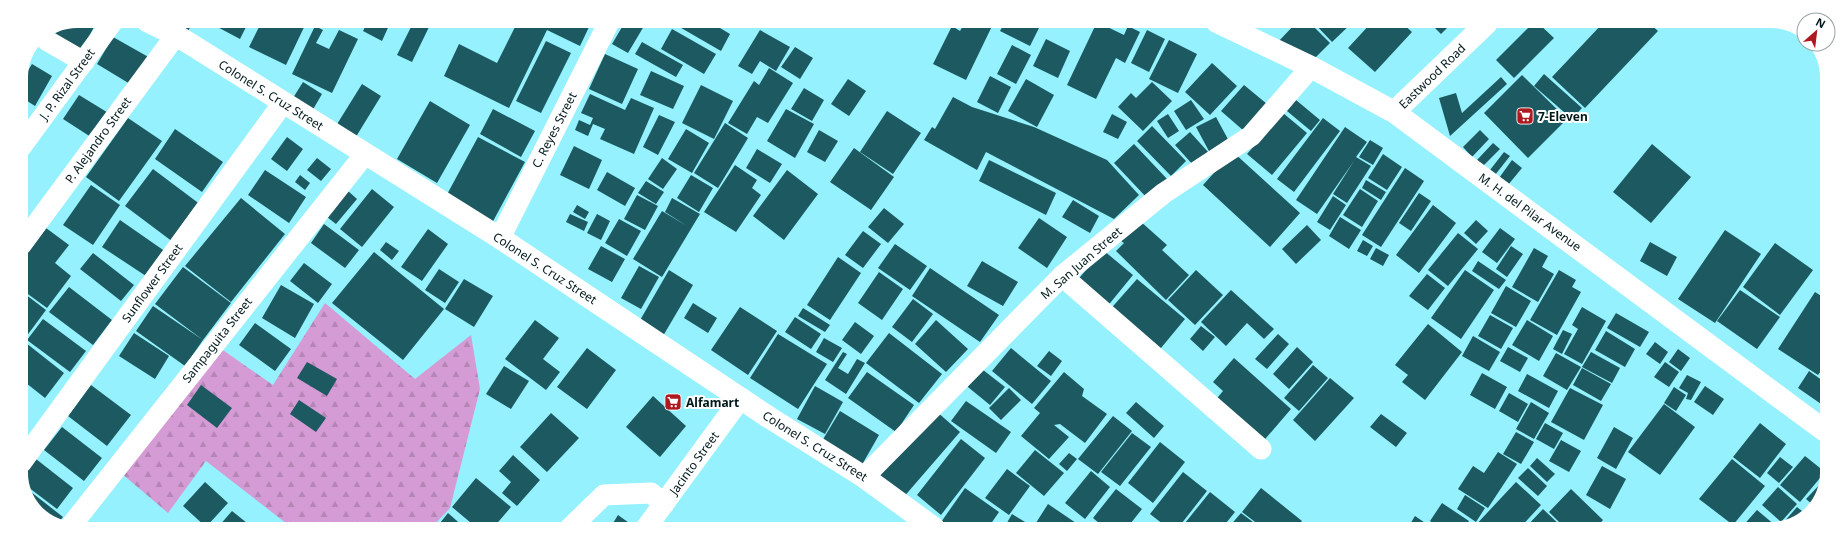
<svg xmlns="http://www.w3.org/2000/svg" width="1848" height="550" viewBox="0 0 1848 550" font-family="'Noto Sans',sans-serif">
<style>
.forest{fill:url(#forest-firs)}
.building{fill:#1c5960}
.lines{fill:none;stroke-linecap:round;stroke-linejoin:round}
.street{stroke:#fff;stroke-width:21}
.secondary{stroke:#fff;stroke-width:22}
.labels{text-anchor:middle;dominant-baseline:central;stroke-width:4;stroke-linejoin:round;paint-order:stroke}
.street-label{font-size:12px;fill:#00181b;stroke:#fff}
.poi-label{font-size:12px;font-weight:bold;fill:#00181b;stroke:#fff;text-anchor:start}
</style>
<defs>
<pattern id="forest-firs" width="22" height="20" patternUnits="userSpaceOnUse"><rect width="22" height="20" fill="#d59bd5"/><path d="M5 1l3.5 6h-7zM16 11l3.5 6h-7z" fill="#b585b6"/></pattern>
</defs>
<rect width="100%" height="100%" fill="#94f1fd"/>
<!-- forest -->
<path class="forest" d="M325,303L415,379L471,335L480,389L450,508L431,528L291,527L206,461L168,513L121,473L220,348L273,385Z"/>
<!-- building -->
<path class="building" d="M77,21H97L82,50L48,33Z
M151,21H193L185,38Z
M208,21H249L240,39L208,22Z
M262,21H307L286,65L249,47Z
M368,21H391L382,41L363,31Z
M414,21H423L430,25L412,62L397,55Z
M518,21L583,22L590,25L580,46L547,30L509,108L444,76L459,44L497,63Z
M625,22H635L644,26L628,53L612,44Z
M678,22H710L730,34L721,51L676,25Z
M965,22H994L966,80L933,64L952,26L960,31Z
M1005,22H1042L1030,46L1000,31Z
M1097,22L1124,35L1128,26L1140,32L1125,63L1116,58L1096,99L1067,85Z
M1297,22H1309L1330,43L1311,62L1277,43Z
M1313,22H1353L1332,42Z
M1372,22H1401L1412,32L1375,72L1348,48Z
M1429,22L1452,23L1441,34Z
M1533,23H1538L1554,38L1514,78L1496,60Z
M1603,23H1649L1658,31L1585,108L1552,77Z
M315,26L323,30L316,43L329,49L339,30L358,39L332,93L292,74Z
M672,29L716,54L704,74L661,49Z
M760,30L790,47L776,71L760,61L752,74L738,66Z
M1147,30L1165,39L1149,72L1131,63Z
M113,37L152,59L135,87L97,64Z
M1046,39L1070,51L1058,78L1033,66Z
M1169,40L1197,54L1178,93L1149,79Z
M546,41L571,53L541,113L516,101Z
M642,42L683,65L676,77L635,54Z
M1012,45L1031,55L1016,84L997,74Z
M795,47L813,58L800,79L781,67Z
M605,54L638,69L622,104L589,89Z
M1212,63L1237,86L1210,115L1185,92Z
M32,64L52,76L35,106L21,97V82Z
M769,68L793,83L768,123L757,117L747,134L728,123L754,81L759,85Z
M651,71L684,86L673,109L640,95Z
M1544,74L1582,108L1572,119L1534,86Z
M1522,75L1567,119L1528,158L1484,113Z
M990,76L1011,87L998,113L977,102Z
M1501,77L1507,84L1450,136L1439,98L1456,93L1462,113Z
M848,79L866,91L849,116L831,104Z
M1026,79L1054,95L1037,127L1008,111Z
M303,82L322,94L308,118L288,106Z
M1152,82L1172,101L1143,131L1118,107L1131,93L1136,98Z
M362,84L381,96L354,140L334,129Z
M701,85L733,101L714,139L682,123Z
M1244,85L1267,104L1244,131L1221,111Z
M804,88L824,100L812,121L791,109Z
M590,94L625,110L631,98L654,108L634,154L600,139L605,129L593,124L588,136L575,130L579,120L590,125L593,118L581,113Z
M79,95L110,114L94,139L63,119Z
M953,97L972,107L1034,127L1107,160L1139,195L1114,219L986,152L977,170L924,140L932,127L935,129Z
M1191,100L1204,119L1186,130L1174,111Z
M1296,100L1320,120L1311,131L1287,111Z
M430,101L470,125L437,183L397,159Z
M21,106L26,109L21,118Z
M493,109L535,131L521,157L480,134Z
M786,109L814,124L795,158L767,141Z
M887,111L921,133L893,174L860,152Z
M1283,113L1307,133L1272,175L1247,154Z
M1112,114L1127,122L1118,139L1103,132Z
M1168,114L1179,131L1168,138L1157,121Z
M659,115L675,122L658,155L643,147Z
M1216,117L1230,143L1210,153L1196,127Z
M128,118L162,141L119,201L86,177Z
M1323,118L1340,131L1294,192L1277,179Z
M725,123L748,138L718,188L694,173Z
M1152,126L1186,161L1171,176L1137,141Z
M1345,127L1367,142L1356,157L1371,166L1347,203L1333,194L1354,161L1317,214L1296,200Z
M175,129L223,162L202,192L155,159Z
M686,129L709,143L692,173L668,159Z
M819,130L838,141L825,162L807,152Z
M1480,130L1489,139L1472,157L1463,147Z
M1190,132L1209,153L1194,166L1175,145Z
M287,137L303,149L287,171L271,159Z
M478,137L525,162L491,225L444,200Z
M1370,140L1383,148L1373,165L1359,157Z
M1493,143L1500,149L1483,166L1477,160Z
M1134,144L1168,180L1148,199L1114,163Z
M1652,144L1691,177L1651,223L1613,192Z
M574,146L602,160L589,189L560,175Z
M854,148L894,177L871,210L830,182Z
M757,149L782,164L770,183L746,168Z
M1233,152L1300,213L1270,247L1203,185Z
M1504,152L1510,156L1495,175L1490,170Z
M1383,154L1402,167L1387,190L1368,178Z
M317,158L331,169L321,181L307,170Z
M662,158L677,169L663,189L648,179Z
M989,160L1056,193L1046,215L979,181Z
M1512,160L1522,168L1508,185L1499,178Z
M735,165L757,180L752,188L761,195L736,232L704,212Z
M1405,168L1424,181L1381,247L1362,235Z
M153,169L201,205L173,242L125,206Z
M265,170L306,197L289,223L248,195Z
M787,170L818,194L784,240L753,216Z
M607,172L635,188L625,206L597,190Z
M300,175L310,183L305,190L295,182Z
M691,175L713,188L699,212L677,198Z
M1366,180L1386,192L1381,200L1362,188Z
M646,181L664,192L656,204L638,193Z
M91,185L120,205L93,245L63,225Z
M372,189L394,207L362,247L340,229Z
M1360,189L1378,201L1362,227L1343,215Z
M348,191L357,199L336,224L327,217Z
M1419,193L1431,201L1411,231L1399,223Z
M637,195L658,206L645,230L624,219Z
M1333,196L1346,205L1330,230L1317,222Z
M241,198L285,234L231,302L185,266Z
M672,198L700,214L662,277L633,259L662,211L687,226L665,212Z
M1073,200L1099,216L1090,233L1062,217Z
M577,205L589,212L585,219L573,212Z
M1433,205L1456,223L1419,273L1396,255Z
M884,208L904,224L888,243L868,227Z
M570,214L588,222L584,231L566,222Z
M597,214L610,221L601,240L587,233Z
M1340,217L1361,230L1349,249L1329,236Z
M1039,218L1067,237L1047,268L1018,248Z
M619,219L641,231L627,256L605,243Z
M120,220L166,252L149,278L102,247Z
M1476,220L1488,231L1476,244L1464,233Z
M1140,221L1167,245L1162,250L1189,275L1166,300L1116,251L1124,243L1121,241Z
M324,224L359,250L345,268L311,243Z
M1307,225L1321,240L1296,264L1282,249Z
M46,228L69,245L55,263L71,276L47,308L21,289V262Z
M1500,228L1515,239L1497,263L1482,252Z
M428,229L448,244L422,281L401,267Z
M1725,230L1761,254L1715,323L1678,299Z
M863,231L881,244L863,268L845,255Z
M1458,233L1478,249L1448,286L1428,270Z
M1363,240L1373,246L1367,256L1357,251Z
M386,242L399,251L392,260L380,250Z
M1650,242L1677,257L1667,276L1640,261Z
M1775,243L1813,270L1780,315L1743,287Z
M895,244L927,266L910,290L878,268Z
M601,246L625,259L612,282L588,269Z
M1511,246L1523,254L1507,277L1496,269Z
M1376,248L1389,255L1383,266L1370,259Z
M1534,248L1548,256L1542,267L1554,274L1538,302L1512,287Z
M1103,250L1133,275L1106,308L1075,283Z
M374,252L444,309L403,360L332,303Z
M93,253L134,285L121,301L80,269Z
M838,257L861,273L830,320L807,305Z
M982,261L1018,282L1003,306L967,286Z
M1478,261L1506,280L1499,289L1472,271Z
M304,263L332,284L318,303L290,281Z
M639,266L659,277L641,309L621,298Z
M183,267L231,303L203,340L155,304Z
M930,268L999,315L980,342L912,296Z
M439,269L459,282L445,303L425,290Z
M669,270L693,285L663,336L639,322Z
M1196,270L1223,295L1195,325L1168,300Z
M1465,270L1494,290L1461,339L1431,318Z
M1559,270L1576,280L1572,287L1581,292L1557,335L1530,320Z
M879,272L903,289L882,320L858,303Z
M1427,274L1445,288L1428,310L1409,296Z
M464,279L493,296L474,327L445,309Z
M1137,279L1185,319L1156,354L1107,313Z
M281,285L314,304L295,338L262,318Z
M1506,286L1531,301L1516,327L1491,313Z
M69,287L112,320L93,345L49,312Z
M1231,290L1274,329L1264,339L1247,323L1226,346L1201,322Z
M1740,290L1780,317L1757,349L1717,321Z
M21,291L46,310L26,337L21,334Z
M1815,292L1826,299V364L1818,375L1778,349Z
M913,299L933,314L912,342L892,327Z
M693,303L717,318L708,333L684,318Z
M153,306L203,340L185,366L136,331Z
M740,307L777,331L748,375L711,350Z
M1582,307L1606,321L1582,364L1564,354L1578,329L1572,325Z
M803,308L830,325L825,332L798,316Z
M1616,313L1649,332L1640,347L1607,328Z
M1490,315L1513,328L1501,349L1478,336Z
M795,317L821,334L811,349L785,332Z
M43,319L86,351L70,372L27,340Z
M535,320L559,338L543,359L560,372L546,390L505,359Z
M936,320L968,349L946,372L915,344Z
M1527,320L1553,336L1539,361L1512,345Z
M855,322L874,336L861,354L842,340Z
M255,323L291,349L275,371L239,345Z
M1428,324L1462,352L1425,400L1402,382L1408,375L1395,365Z
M1201,326L1215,337L1203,351L1190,339Z
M1563,330L1572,334L1562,354L1553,349Z
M1606,331L1635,349L1625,367L1595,350Z
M134,333L169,356L155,379L119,356Z
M889,333L942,374L919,403L866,363Z
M778,334L827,364L798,409L750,378Z
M1278,334L1289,344L1267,369L1255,359Z
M1473,336L1500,352L1489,371L1462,356Z
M824,338L842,348L833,362L816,352Z
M21,339L64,373L45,398L21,379Z
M1655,342L1668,352L1660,364L1646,354Z
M1297,347L1313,362L1289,389L1273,374Z
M1508,347L1528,358L1520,372L1500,361Z
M587,348L616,370L587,409L557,387Z
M1011,348L1051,381L1032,404L992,371Z
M1678,349L1690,358L1681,371L1669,362Z
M1049,351L1062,361L1051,376L1037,366Z
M843,352L847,354L838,368L848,374L857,359L865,363L846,394L825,380Z
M1591,352L1620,368L1612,383L1582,367Z
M1556,353L1581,367L1567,390L1543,376Z
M1234,358L1291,409L1260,445L1213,403L1223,391L1213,382Z
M307,362L337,379L327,396L297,378Z
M1665,362L1679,372L1669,387L1654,377Z
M1313,365L1328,378L1299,411L1284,398Z
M504,366L529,381L511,409L486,394Z
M978,366L1005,387L990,405L963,383Z
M1582,368L1611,384L1601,401L1573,385Z
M1809,371L1826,383L1825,403L1824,406L1798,388Z
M867,372L914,405L896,432L848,398Z
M1064,372L1084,389L1082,396L1107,414L1085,443L1060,424L1054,425L1069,437L1049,459L1021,436L1040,413L1034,408Z
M1482,373L1507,387L1495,409L1470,395Z
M1527,374L1558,391L1549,408L1518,391Z
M1687,375L1701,382L1691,400L1686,399L1688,393L1679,388Z
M1330,378L1354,398L1315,441L1293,420Z
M91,385L131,415L107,446L68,416Z
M201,385L232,408L217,428L187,405Z
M815,386L843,402L825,434L797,419Z
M1705,386L1724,399L1713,415L1694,402Z
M1674,387L1686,395L1676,411L1664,403Z
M1009,388L1021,400L1001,420L989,408Z
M1570,388L1603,405L1584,440L1551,422Z
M1509,393L1528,404L1518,422L1499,411Z
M653,396L686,426L660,457L626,427Z
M299,400L326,418L316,432L290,414Z
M966,401L1011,432L996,453L951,421Z
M1136,402L1164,426L1154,438L1126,413Z
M1531,402L1549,413L1534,439L1516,429Z
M1664,404L1695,427L1660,475L1628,452Z
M840,411L879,435L859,470L819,446Z
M936,411L960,432L902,499L878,477Z
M551,413L579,438L547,472L520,447Z
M1381,414L1407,433L1396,447L1370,427Z
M1113,416L1132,431L1098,474L1078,459Z
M1545,423L1563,433L1554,449L1536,439Z
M1760,423L1786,444L1760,478L1733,457Z
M62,427L102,458L84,481L44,450Z
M1614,427L1633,438L1616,469L1597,458Z
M1516,432L1534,442L1521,464L1503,454Z
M1132,433L1151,447L1120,486L1101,472Z
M961,439L985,458L941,515L917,495Z
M1561,440L1581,451L1569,472L1549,461Z
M1160,442L1185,462L1153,503L1128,483Z
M1035,450L1064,473L1044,496L1016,473Z
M1498,452L1517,464L1488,508L1458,489L1473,466L1484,473Z
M1069,453L1077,459L1067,471L1059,464Z
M513,455L540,480L517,506L502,493L511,482L499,471Z
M1805,456L1825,472L1800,502L1780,485Z
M1780,457L1793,467L1779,483L1767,473Z
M1537,458L1555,474L1547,482L1530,466Z
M36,459L73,488L57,509L24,484L22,478Z
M1732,459L1765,486L1733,525L1699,499Z
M1602,466L1626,479L1610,509L1586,495Z
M1528,468L1547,486L1538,496L1518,478Z
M1007,469L1030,486L1009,515L985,498Z
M1091,471L1110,487L1085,519L1065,503Z
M1183,472L1207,491L1178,528H1168L1150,514Z
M476,478L511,507L493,528H477L452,507Z
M1825,479V487L1813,505L1806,499Z
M205,482L228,503L206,527L183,506Z
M1516,482L1541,505L1519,529H1472Z
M1778,487L1797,504L1781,522L1762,505Z
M26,488L63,517L57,524L35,510Z
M965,488L999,512L988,528H943L939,525Z
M1261,488L1302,521L1296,528H1263L1242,512Z
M1116,489L1142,509L1127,528H1105L1093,518Z
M1571,489L1603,520L1595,529H1566L1549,512Z
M1210,492L1235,512L1222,528H1181Z
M1465,495L1485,508L1476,522L1457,509Z
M1442,503L1469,521L1464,529H1441L1430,521Z
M1048,504L1076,523L1072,528H1037L1034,526Z
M1797,507L1807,515L1805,517L1785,524L1783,523Z
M1543,509L1564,529H1524Z
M1757,510L1776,526L1771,529H1740Z
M232,511L252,527H218Z
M448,513L465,528H436Z
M1241,513L1261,528H1228Z
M1012,514L1035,528H1004Z
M618,515L632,525L630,528H610Z
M1415,516L1434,529H1407Z"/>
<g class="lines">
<!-- street -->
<path class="street" d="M46,40L84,62
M21,147L113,21
M500,238L609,22
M21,245L176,35
M1062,276L1261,449
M21,463L283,103
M864,477L1062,276L1164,193L1251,136L1311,67
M70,527L365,154
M570,528L604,495L651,493L664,504
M646,528L741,398"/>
<!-- secondary -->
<path class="secondary" d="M147,21L176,35L500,238L770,418L864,477L934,528
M1217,22L1311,67L1394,112L1825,431
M1394,112L1487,23"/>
</g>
<!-- icons -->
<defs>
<g id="supermarket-square" transform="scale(0.9)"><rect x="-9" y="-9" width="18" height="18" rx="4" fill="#ac1a1f" stroke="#fff"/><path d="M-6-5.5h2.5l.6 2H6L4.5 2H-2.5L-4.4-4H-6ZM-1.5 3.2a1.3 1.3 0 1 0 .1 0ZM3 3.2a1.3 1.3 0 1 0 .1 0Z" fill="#fff"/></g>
</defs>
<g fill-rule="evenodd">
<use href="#supermarket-square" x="1525" y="116"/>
<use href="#supermarket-square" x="673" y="402"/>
</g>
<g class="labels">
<!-- street labels -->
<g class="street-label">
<text transform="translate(1432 76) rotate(-44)">Eastwood Road</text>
<text transform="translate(67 84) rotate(-54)">J. P. Rizal Street</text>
<text transform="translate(271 95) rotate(32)">Colonel S. Cruz Street</text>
<text transform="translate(554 130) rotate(-63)">C. Reyes Street</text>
<text transform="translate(98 140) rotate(-54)">P. Alejandro Street</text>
<text transform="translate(1530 212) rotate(36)">M. H. del Pilar Avenue</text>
<text transform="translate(1081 263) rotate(-41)">M. San Juan Street</text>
<text transform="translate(545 268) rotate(33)">Colonel S. Cruz Street</text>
<text transform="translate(152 283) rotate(-54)">Sunflower Street</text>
<text transform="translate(217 340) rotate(-52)">Sampaguita Street</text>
<text transform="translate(815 446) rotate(32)">Colonel S. Cruz Street</text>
<text transform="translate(694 463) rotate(-54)">Jacinto Street</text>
</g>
<!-- poi labels -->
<g class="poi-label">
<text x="1538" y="116">7-Eleven</text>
<text x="686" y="402">Alfamart</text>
</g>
</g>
<!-- crop -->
<path d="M0 0H1848V550H0ZM77 28H1771A49 49 0 0 1 1820 77V473A49 49 0 0 1 1771 522H77A49 49 0 0 1 28 473V77A49 49 0 0 1 77 28Z" fill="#fff" fill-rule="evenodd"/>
<!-- north arrow -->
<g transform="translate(1816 32) rotate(28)"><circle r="19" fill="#ffffff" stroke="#99a3a4"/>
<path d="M0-3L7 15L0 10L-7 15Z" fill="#ac1a1f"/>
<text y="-6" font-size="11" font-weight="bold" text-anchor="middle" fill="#00181b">N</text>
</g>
</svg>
